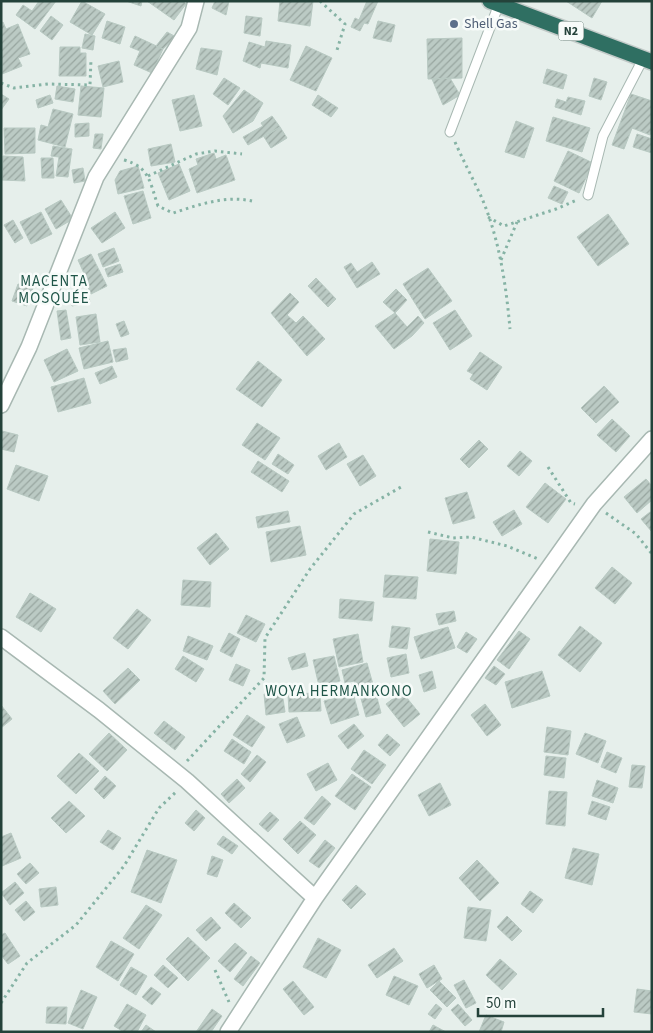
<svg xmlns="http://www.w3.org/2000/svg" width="653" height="1033" viewBox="0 0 653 1033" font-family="'Source Sans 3',sans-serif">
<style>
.building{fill:url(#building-hatch);stroke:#b8c9c2}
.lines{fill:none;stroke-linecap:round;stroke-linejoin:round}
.lane-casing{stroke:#a8b8b2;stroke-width:11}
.street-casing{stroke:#a8b8b2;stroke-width:18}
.highway-casing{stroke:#c2cac8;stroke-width:18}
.path{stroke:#86b3a5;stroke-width:3;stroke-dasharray:2.5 4;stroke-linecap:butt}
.lane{stroke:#fff;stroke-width:9}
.street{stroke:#fff;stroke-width:15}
.highway{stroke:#2f6f62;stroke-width:15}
.service-dot{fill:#5c6f8a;stroke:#f7fbf9;stroke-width:2}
.labels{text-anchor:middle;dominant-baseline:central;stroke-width:5;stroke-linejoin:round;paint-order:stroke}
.shield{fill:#f7fbf9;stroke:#637a73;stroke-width:1}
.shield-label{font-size:12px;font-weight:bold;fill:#24423a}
.service-label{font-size:14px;fill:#4e5e75;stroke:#f7fbf9;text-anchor:start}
.neighbourhood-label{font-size:15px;letter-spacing:1px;fill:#1f5548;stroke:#f7fbf9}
</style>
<defs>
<pattern id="building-hatch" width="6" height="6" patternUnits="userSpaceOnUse" patternTransform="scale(1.25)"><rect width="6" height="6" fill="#bbcac4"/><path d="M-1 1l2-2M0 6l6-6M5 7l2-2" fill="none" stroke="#98a6a0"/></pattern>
</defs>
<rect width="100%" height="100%" fill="#e6efeb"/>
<!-- building -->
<path class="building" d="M39,1H56L35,29L16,15L23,5L32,11Z
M82,1L105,14L92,35L70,22Z
M126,1H142L141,6Z
M147,1H183L186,4L174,20Z
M215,1H229L226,15L212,8Z
M280,1H313L310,26L278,21Z
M367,1H378L368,24L364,23L360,31L351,27L355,18L359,20Z
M566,1H602L592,18Z
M51,16L63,25L52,40L40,31Z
M246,16L262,18L260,36L244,33Z
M107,21L125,27L120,44L102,38Z
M378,21L395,25L391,42L373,38Z
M3,22L6,29L18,24L30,54L18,58L22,66L2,74L1,23Z
M167,32L176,37L163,49L156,46Z
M85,34L95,36L93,50L82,48Z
M135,36L163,49L152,73L134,65L140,51L130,47Z
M462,38V78L428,79L427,39Z
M266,41L291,45L288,68L261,63L260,68L243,61L249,42L265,47Z
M306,46L332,58L316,91L290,80Z
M60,47H80V53H86V76H59Z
M201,48L222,51L217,75L196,69Z
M119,61L123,82L103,87L98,66Z
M547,69L567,75L563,89L543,83Z
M224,78L240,88L228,105L213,94Z
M450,78L460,95L443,105L432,79Z
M594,78L607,82L601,100L589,96Z
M57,86L75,89L73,102L55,99Z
M81,86L104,88L101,117L78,115Z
M244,90L263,103L253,121L233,133L223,116Z
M1,94L9,99L1,110Z
M631,94L652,101V129L650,135L632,128L624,149L612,145Z
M50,95L53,103L38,108L36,100Z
M194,95L202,126L180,131L172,100Z
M318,95L338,108L331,117L312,105Z
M568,97L585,101L581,115L555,107L557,99L566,102Z
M53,109L73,114L65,147L38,140L41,125L48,127Z
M272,116L280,127L248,145L243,137L263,126L261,123Z
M553,117L590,128L582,152L546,141Z
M516,121L534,128L524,158L505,152Z
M89,123V136L75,137V124Z
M280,127L287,138L271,148L264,137Z
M4,128H35V153L5,154Z
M95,134H103L101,149L93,148Z
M637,134L652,139V153L633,147Z
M171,144L175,162L151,166L148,149Z
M53,146L72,149L68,177L56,176L59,157L51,156Z
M568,151L593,163L579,193L554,181Z
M214,153L216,159L226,155L235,180L197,193L189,169L198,165L196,159Z
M3,156L23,157L25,181L2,180Z
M41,158H53L54,178H42Z
M179,164L190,191L169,200L158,173Z
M138,166L144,188L118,194L115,180L120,171Z
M83,168L85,181L74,183L72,170Z
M554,186L568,192L562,204L548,198Z
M143,191L151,218L133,224L124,196Z
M61,200L73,219L56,229L45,209Z
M41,212L52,234L31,244L20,222Z
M115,212L125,228L102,243L91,228Z
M608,214L629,244L598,266L577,237Z
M13,220L23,238L15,243L4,225Z
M114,248L119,261L103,267L98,254Z
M91,254L107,286L91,294L85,281L87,280L78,260Z
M372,262L380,274L357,288L344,267L351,263L357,272Z
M120,264L123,272L108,277L105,269Z
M428,268L452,301L425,319L403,284Z
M316,278L336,299L328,307L308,286Z
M18,284L33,288L27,306L12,301Z
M396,289L407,300L395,313L383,302Z
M87,290L90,302L72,306L69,294Z
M290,293L299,302L287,315L296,323L303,316L325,339L307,356L271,313Z
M66,310L71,338L61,340L57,311Z
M455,310L472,336L450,350L433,323Z
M395,313L407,327L418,316L424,323L412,336L394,349L375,326Z
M96,314L100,342L80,345L76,317Z
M124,321L129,334L121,337L116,324Z
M108,341L113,362L84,369L79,348Z
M126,348L128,359L116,362L113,350Z
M67,349L78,371L54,382L44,360Z
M480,352L502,367L487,390L470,379L473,374L467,371Z
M258,361L282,380L262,407L236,389Z
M112,366L117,377L100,384L95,373Z
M84,378L91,403L58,412L51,387Z
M604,386L619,402L596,423L581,408Z
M612,419L630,436L616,452L597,435Z
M257,423L280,438L265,460L242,445Z
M2,431L18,435L14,452L1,449Z
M479,440L488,449L469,468L460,459Z
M339,443L347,457L326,470L318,456Z
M520,451L532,461L519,476L507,466Z
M278,454L294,465L288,474L272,464Z
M363,455L376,476L360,486L347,464Z
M258,461L289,481L282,492L251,472Z
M16,465L48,476L39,501L7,489Z
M646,479L652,486V500L637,513L624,497Z
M545,483L566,499L548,523L526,507Z
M467,492L475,518L453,524L445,498Z
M514,510L522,524L502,536L493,522Z
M288,511L290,522L258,528L256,517Z
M650,512L652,513V532L641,519Z
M300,526L306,555L271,562L266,532Z
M216,533L229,549L210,565L197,548Z
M430,539L459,542L456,574L427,571Z
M612,567L632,583L615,604L595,588Z
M385,575L418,577L416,599L383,597Z
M183,580L211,582L210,607L181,605Z
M30,593L56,609L41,632L16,617Z
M340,599L374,602L372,621L339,618Z
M137,609L151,620L128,649L113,638Z
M454,611L456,621L439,625L436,614Z
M246,615L265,624L256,642L237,633Z
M392,626L410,628L407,649L389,647Z
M580,626L602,643L580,672L558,655Z
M448,627L455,648L421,659L414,637Z
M519,631L530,639L509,669L497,660Z
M466,632L477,639L467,653L457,647Z
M229,633L240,639L232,657L220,651Z
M358,634L363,662L339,667L333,639Z
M188,636L213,646L207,660L183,651Z
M305,653L308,666L292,670L288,658Z
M406,654L409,673L391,677L387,658Z
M183,656L204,669L196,682L175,669Z
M334,656L340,681L319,686L313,660Z
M367,663L374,688L357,693L354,681L345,683L342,670Z
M236,664L250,670L243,686L229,680Z
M494,666L505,674L496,685L485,678Z
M128,668L140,680L115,704L103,691Z
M432,671L436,688L424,692L419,675Z
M542,671L550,696L512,708L505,682Z
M375,690L381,713L366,717L360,695Z
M282,692L285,712L266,715L264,694Z
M402,692L420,714L404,727L386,704Z
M320,693L321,711L289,712L288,694Z
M353,693L359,715L331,724L324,701Z
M485,704L501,725L487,736L471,715Z
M1,705L12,719L1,728Z
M247,715L265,727L252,747L233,735Z
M297,717L305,736L287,743L279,724Z
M164,721L185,737L175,750L154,733Z
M354,724L364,736L348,749L338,736Z
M547,727L571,731L568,755L544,752Z
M109,733L127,750L107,771L89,754Z
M585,733L606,741L598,763L576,754Z
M387,734L400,745L390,756L378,745Z
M232,739L251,752L244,764L224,751Z
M364,750L386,765L372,784L351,769Z
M607,752L622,758L616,773L601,767Z
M79,753L99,771L76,794L57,776Z
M257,755L266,762L250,782L241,774Z
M546,756L566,758L564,778L544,775Z
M328,763L337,780L316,791L307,774Z
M632,765L645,766L642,788L629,787Z
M352,774L371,787L355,810L335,796Z
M105,776L116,786L104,799L94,789Z
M237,779L245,788L229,803L221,794Z
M597,780L618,788L613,803L592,796Z
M440,783L451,805L429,816L418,795Z
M549,791L567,792L565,826L546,824Z
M322,796L331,804L314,825L304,818Z
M69,801L85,816L66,833L51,818Z
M592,801L610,807L606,820L588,814Z
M196,810L205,818L194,831L185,823Z
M270,812L279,820L268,832L259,824Z
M300,821L316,835L298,854L283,839Z
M108,830L121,838L113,850L100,842Z
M11,833L21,858L2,866L1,837Z
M223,836L238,846L232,854L217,844Z
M325,840L335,848L319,868L309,861Z
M573,848L599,854L592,885L565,878Z
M147,850L177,860L161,903L131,892Z
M212,856L223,860L217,877L207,874Z
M477,860L499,883L480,901L459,878Z
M30,863L39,873L26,884L17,874Z
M15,882L24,893L10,905L1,893Z
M356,885L366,894L351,909L342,900Z
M56,887L58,905L41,907L39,889Z
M530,891L543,900L533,913L521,904Z
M26,901L35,912L24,921L15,910Z
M234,903L251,918L241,928L225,913Z
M146,905L162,915L139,949L123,938Z
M468,907L491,910L486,941L464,938Z
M507,916L522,931L512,941L497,927Z
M211,917L221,928L206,941L196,930Z
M5,933L20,956L8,964L1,955V935Z
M188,937L210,958L188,981L166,959Z
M318,938L341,950L326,978L303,967Z
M111,941L134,954L118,981L96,967Z
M235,943L247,953L230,972L218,961Z
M394,948L403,961L377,978L368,965Z
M251,956L260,963L243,986L234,979Z
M500,959L517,974L502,990L486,975Z
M163,965L178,978L168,988L154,975Z
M434,965L442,979L427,988L419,974Z
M131,967L147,976L136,995L120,985Z
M394,976L418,986L409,1005L386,995Z
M464,980L476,1003L466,1008L454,985Z
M293,981L314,1007L304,1015L283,989Z
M439,981L456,998L447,1007L430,990Z
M151,987L161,994L152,1005L142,997Z
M637,989L652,991V1014L634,1012Z
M81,990L97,997L83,1029L68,1023Z
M127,1004L146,1015L137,1032H124L114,1026Z
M436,1004L442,1009L435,1019L428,1014Z
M458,1004L472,1020L465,1026L451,1010Z
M47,1007H67L66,1024L46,1023Z
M212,1009L222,1016L211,1032H196Z
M486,1015L504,1022L501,1032H479Z
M146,1025L156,1032H141Z
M433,1025L446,1032H429Z"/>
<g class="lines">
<!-- lane casing -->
<g class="lane-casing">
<path id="lane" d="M450,132L499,4
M588,195L603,136L643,59"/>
</g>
<!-- street casing -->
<g class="street-casing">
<path id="street" d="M1,405L29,347L96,177L189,28L196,1
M1,637L99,710L187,781L315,898
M228,1032L315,898L594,504L652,439"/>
</g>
<!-- highway casing -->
<g class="highway-casing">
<path id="highway" d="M490,1L652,62"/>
</g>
<!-- path -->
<path class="path" d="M320,1L345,24L337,50
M1,83L14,88L48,84L90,85L91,59
M455,142C463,160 472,177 480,194C499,236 506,284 510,329
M124,160C150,167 150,183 158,206L173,213C198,205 225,195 252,201
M148,176L196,154L215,151L242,154
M488,217L504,226L556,209L577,200
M501,260L517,222
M548,467L571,503L575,504
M606,513L636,534L652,554
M428,532L453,538L471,537L507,546L538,559
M187,761L264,678L265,638L310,569L354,514L401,487
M215,970L229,1002
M1,1003L27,963L76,925L124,866L159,808L176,792"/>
<!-- lane -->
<use href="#lane" class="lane"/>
<!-- street -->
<use href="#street" class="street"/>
<!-- highway -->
<use href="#highway" class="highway"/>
</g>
<!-- markers -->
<circle class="service-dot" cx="454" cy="24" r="5"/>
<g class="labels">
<!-- shield labels -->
<rect class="shield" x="558.5" y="21.5" width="25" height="19" rx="4"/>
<g class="shield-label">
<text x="571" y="31">N2</text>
</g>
<!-- service labels -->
<g class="service-label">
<text x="464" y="24">Shell Gas</text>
</g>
<!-- neighbourhood labels -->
<g class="neighbourhood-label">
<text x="54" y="281">MACENTA<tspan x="54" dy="17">MOSQUÉE</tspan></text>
<text x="339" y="691">WOYA HERMANKONO</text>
</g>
</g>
<!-- border -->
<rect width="653" height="1033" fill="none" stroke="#24423a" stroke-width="5"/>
<!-- scale -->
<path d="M478 1008v8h125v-8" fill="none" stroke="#24423a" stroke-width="2.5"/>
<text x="486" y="1008" font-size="15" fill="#24423a" stroke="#f7fbf9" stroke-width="4" paint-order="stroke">50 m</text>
</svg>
